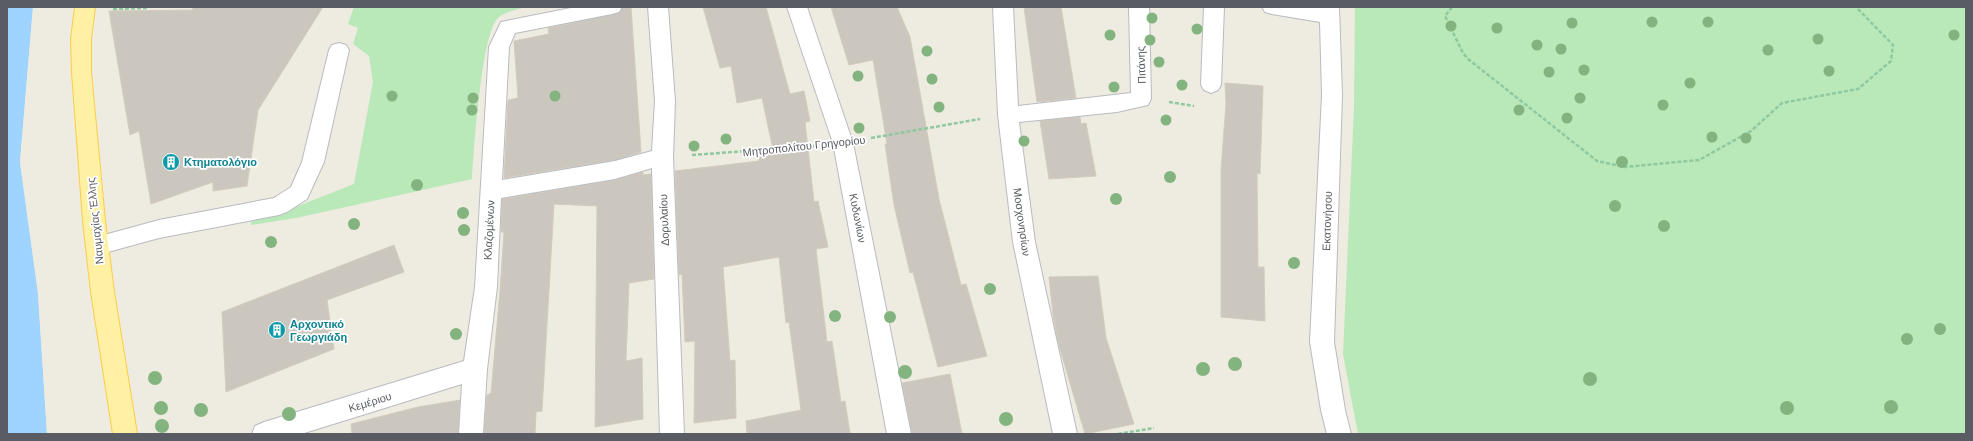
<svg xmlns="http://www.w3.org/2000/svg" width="1973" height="441" viewBox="0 0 1973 441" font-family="Arial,sans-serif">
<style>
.green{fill:#b9e8b9}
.water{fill:#9ed4ff}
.pier{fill:#eeebe0}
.building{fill:#cbc7bf;stroke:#d3ccbd}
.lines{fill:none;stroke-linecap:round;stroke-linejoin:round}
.minor-casing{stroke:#b8bbc1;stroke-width:2}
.major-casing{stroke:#ffcc47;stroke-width:2}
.path{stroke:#90c8a0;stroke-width:2.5;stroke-dasharray:4 2;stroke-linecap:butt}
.minor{fill:#fff;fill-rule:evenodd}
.major{fill:#fff1a3;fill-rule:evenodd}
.tree{fill:#83b47f}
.labels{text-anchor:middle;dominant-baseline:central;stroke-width:3.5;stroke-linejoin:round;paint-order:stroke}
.street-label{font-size:11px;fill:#595d63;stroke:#fff}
.culture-label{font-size:11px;font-weight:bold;fill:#0d838f;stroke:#fff;text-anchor:start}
</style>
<rect width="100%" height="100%" fill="#eeebe0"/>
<!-- green -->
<path class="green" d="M354,7H525C516,10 504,12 497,19C481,38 474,149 472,179L296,218L251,225L252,218L288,210L354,184L373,82L369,56L353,44L358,28L348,24Z
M1355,7H1966V434H1358L1343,354L1354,107Z"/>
<!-- water -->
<path class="water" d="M7,7H33L20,162L38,293L47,434H7Z"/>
<!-- pier -->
<path class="pier" d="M33,7H35L22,161L40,293L49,434H47L38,293L20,162Z"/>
<!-- building -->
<path class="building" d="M194,7H323L258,110L247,186L213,191V182L151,204L139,131L130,135L109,11L192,10Z
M623,7H631L641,152L615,160L504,178L508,100L518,98L514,41L549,34L548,28L619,13Z
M703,7H766L790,94L804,91L810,121L805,122L814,202L818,201L828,247L816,249L827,342L832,341L841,402L845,401L850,434H747L746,421L801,410L789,322L786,323L779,257L723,267L730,361L735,360L736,418L694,423L695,341L685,342L682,274L679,275L675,171L759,161V157L774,154L762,98L737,103L731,66L720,68Z
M831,7H897L910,37L939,199L961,285L966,284L987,356L938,367L913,272L910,273L894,205L885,144H887L873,60L849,65Z
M1024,7H1061L1076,98L1037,102Z
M1225,83L1263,86L1260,174L1257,173L1258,267H1264L1265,321L1221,317V170L1226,104Z
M1080,117L1081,124L1086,123L1096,176L1049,179L1040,121Z
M643,172V175L651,174L654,279L629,283L626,361L642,358L643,419L595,427L597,206L554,204L542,411L536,412L535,434H484L487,395L491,393L500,291L504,232H501L502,199L615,180Z
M394,245L404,272L327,300L334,349L226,392L222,312Z
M1098,276L1106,338L1134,424L1085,434L1058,342L1053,315L1049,277Z
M950,374L962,434H912L902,383Z
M460,400L458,434H352L351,424L418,407Z"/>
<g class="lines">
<!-- minor casing -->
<g class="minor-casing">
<path id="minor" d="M576,7H622L619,12L612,14L515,33L509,47L502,180L615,161L652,151L655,101L648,7H668L675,101L673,157L684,434H660L652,168L615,179L501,198L497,287L487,369L483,434H459L462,384L301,434H252L255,426L264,422L464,361L475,287L489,47L501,22Z
M787,7H807L853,143L911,434H887L833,143Z
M993,7H1013L1018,106L1131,93L1129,7H1149L1151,99L1148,105L1117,112L1019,122L1035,242L1077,434H1053L1013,242L998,115Z
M1204,7H1224L1221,85L1218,90L1211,93L1204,90L1201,85Z
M1262,7H1339L1342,95L1334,342L1345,410L1351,434H1327L1321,410L1310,342L1322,95L1320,22L1272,14L1265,12Z
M339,43L346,45L349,50L324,162L307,199L287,212L279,215L159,238L97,255L89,253L86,246L89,239L97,237L159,220L274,198L291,187L302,162L329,50L332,45Z"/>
</g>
<!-- major casing -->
<g class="major-casing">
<path id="major" d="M75,7H95L91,39V72L105,221L114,292L137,434H113L91,292L83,221L72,72L71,39Z"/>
</g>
<!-- path -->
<path class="path" d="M1452,7L1445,16L1463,53L1468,59L1597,161L1625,167L1699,160L1751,131L1782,103L1858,89L1891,61L1893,45L1856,7
M113,9L148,8
M1169,102L1194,106
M871,138L980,119
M692,155L815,146
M1118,434L1154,428"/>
<!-- minor -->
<use href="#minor" class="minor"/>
<!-- major -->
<use href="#major" class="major"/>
</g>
<!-- trees -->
<g class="tree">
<circle cx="1152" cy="18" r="5.5"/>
<circle cx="1652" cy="22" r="5.5"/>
<circle cx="1708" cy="22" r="5.5"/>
<circle cx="1572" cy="23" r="5.5"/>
<circle cx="1451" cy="26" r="5.5"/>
<circle cx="1497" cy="28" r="5.5"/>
<circle cx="1197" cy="29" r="5.5"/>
<circle cx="1110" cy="35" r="5.5"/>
<circle cx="1954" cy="35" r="5.5"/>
<circle cx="1818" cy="39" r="5.5"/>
<circle cx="1150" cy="40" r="5.5"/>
<circle cx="1537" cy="45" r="5.5"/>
<circle cx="1561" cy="49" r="5.5"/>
<circle cx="1768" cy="50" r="5.5"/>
<circle cx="927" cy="51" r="5.5"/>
<circle cx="1159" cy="62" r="5.5"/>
<circle cx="1584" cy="70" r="5.5"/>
<circle cx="1829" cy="71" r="5.5"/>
<circle cx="1549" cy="72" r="5.5"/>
<circle cx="858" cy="76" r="5.5"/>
<circle cx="932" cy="79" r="5.5"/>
<circle cx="1690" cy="83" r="5.5"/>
<circle cx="1182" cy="85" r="5.5"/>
<circle cx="1114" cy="87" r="5.5"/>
<circle cx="392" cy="96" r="5.5"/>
<circle cx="555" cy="96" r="5.5"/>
<circle cx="473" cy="98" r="5.5"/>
<circle cx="1580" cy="98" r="5.5"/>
<circle cx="1663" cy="105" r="5.5"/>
<circle cx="939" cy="107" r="5.5"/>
<circle cx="472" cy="110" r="5.5"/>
<circle cx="1519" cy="110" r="5.5"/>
<circle cx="1567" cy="118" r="5.5"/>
<circle cx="1166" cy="120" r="5.5"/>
<circle cx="859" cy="128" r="5.5"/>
<circle cx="1712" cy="137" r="5.5"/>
<circle cx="1746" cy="138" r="5.5"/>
<circle cx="726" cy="139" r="5.5"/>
<circle cx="1024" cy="141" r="5.5"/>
<circle cx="694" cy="146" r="5.5"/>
<circle cx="1622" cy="162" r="6"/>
<circle cx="1170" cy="177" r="6"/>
<circle cx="417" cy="185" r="6"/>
<circle cx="1116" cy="199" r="6"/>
<circle cx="1615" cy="206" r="6"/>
<circle cx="463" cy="213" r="6"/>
<circle cx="354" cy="224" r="6"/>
<circle cx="1664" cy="226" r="6"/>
<circle cx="464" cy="230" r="6"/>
<circle cx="271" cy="242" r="6"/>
<circle cx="1294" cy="263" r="6"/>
<circle cx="990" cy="289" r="6"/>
<circle cx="835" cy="316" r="6"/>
<circle cx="890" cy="317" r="6"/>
<circle cx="1940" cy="329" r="6"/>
<circle cx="456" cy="334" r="6"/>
<circle cx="1907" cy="339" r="6"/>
<circle cx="1235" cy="364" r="7"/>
<circle cx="1203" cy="369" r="7"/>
<circle cx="905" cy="372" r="7"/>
<circle cx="155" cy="378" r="7"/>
<circle cx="1590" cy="379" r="7"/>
<circle cx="1891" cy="407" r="7"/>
<circle cx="161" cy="408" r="7"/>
<circle cx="1787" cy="408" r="7"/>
<circle cx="201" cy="410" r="7"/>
<circle cx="289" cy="414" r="7"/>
<circle cx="1006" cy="419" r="7"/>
<circle cx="162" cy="426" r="7"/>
</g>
<!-- icons -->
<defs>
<g id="building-disc" transform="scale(0.9)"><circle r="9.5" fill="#0f9aa8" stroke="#fff"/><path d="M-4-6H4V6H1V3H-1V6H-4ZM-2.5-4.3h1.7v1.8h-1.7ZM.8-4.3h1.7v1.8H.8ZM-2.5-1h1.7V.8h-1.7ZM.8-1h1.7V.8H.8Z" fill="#fff"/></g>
</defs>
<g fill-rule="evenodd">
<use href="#building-disc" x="171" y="162"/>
<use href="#building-disc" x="277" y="330"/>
</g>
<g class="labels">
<!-- street labels -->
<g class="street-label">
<text transform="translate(1141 65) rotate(-92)">Πιτάνης</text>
<text transform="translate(804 146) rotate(-6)">Μητροπολίτου Γρηγορίου</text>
<text transform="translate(858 218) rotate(79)">Κυδωνίων</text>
<text transform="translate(664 220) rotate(-92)">Δορυλαίου</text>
<text transform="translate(95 221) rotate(-96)">Ναυμαχίας Έλλης</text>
<text transform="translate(1327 221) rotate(-88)">Εκατονήσου</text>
<text transform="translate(1022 222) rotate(82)">Μοσχονησίων</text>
<text transform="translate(489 230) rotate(-87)">Κλαζομένων</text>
<text transform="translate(370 402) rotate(-17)">Κεμέριου</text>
</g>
<!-- culture labels -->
<g class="culture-label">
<text x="184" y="162">Κτηματολόγιο</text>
<text x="290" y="324">Αρχοντικό<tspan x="290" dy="13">Γεωργιάδη</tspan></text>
</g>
</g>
<!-- border -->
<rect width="1973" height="441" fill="none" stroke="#595d63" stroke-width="16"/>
</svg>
